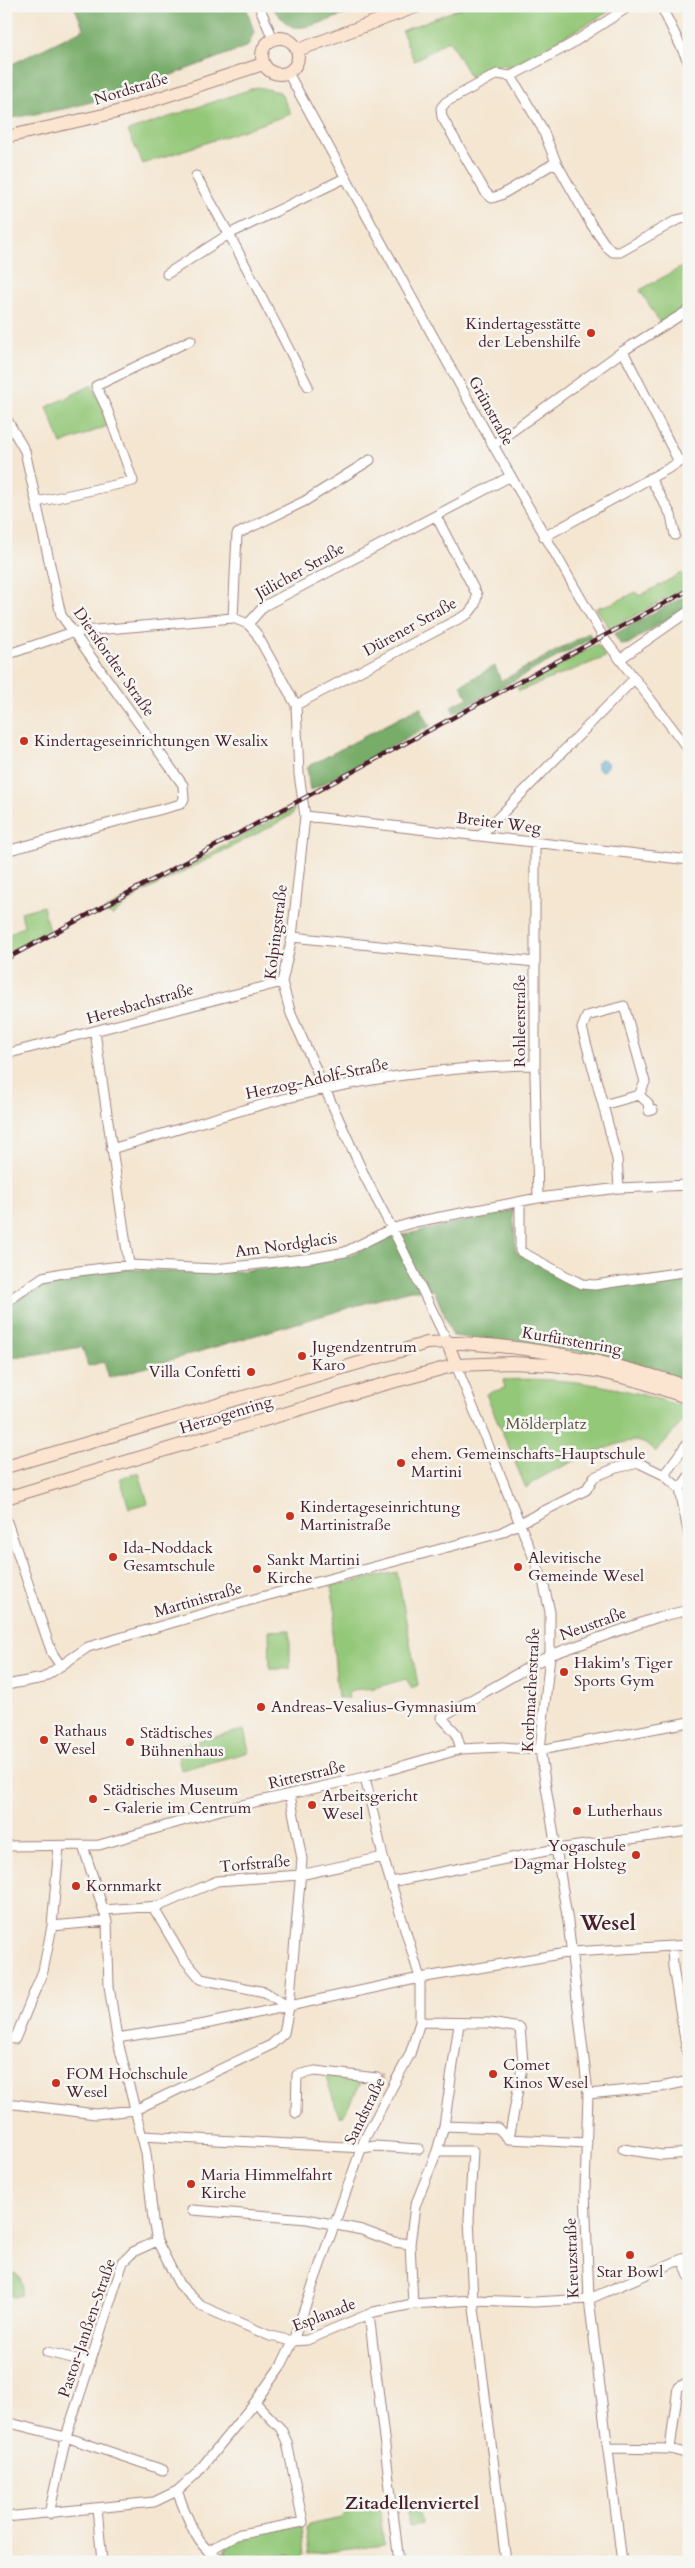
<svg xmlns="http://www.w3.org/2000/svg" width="695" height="2568" viewBox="0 0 695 2568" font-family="Cardo,serif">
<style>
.green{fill:#94c879;stroke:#6f7452}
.forest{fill:#77ac69;stroke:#60664a}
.water{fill:#57abd3;stroke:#50657f}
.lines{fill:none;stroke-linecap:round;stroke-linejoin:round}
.street-tunnel{stroke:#d2beb0;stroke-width:9;stroke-dasharray:9 4.5;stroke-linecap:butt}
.street-casing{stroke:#9f827e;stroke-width:11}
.secondary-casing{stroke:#9f827e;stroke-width:14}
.street{stroke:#fff;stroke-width:9}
.secondary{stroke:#fce5d0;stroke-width:12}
.rail-casing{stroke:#4a1f2b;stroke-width:4.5}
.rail{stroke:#f6f6f2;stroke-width:2.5;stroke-dasharray:8;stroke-linecap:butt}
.poi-dot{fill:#c8321e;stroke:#f6f6f2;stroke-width:2}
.labels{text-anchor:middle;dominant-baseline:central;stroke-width:5;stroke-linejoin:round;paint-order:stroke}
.street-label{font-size:16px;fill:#4a1f2b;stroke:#f6f6f2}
.poi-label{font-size:16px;fill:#4a1f2b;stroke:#f6f6f2;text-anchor:start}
.park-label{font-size:16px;fill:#605242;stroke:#f6f6f2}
.neighbourhood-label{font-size:18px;font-weight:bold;fill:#4a1f2b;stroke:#f6f6f2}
.district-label{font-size:21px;font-weight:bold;fill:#4a1f2b;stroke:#f6f6f2}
</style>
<rect width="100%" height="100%" fill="#f6f6f2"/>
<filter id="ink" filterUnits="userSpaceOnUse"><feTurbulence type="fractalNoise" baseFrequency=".02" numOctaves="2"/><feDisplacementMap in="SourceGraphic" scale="10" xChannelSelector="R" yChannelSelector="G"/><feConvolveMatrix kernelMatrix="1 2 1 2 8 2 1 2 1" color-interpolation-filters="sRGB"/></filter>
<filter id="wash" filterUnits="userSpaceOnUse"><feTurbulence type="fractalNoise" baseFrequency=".0096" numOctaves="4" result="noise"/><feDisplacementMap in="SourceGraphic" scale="20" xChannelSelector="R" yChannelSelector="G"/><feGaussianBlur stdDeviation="1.12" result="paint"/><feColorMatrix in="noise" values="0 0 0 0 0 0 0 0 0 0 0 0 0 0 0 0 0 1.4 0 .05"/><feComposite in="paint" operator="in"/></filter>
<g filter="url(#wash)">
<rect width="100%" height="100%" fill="#f4e6d1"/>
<!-- green -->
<path class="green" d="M466,6H619L509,68L503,64L473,82L449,40L414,61L402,31Z
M257,87L280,92L291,114L143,164L128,131Z
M689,263V308L660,323L640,290Z
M92,385L110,425L61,444L47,407Z
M682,573L689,586L610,629L596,608L613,603L636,592L639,596Z
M597,644L606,657L519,691L517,688Z
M294,808L293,814L272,826L138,895L112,916L110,913L106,914L105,910Z
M43,906L49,932L6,955V936L24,926L21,912Z
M503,1380C566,1376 630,1388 689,1409V1414L656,1452C650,1445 641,1441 632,1441C614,1442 538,1475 526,1488L486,1394L505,1388Z
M139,1473L148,1503L129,1508L120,1478Z
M397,1572L418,1685L412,1688L406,1679L374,1688L352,1690L348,1693L349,1698H338L332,1633L336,1614L331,1586Z
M290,1630V1669H270L269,1631Z
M244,1730L249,1752L181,1770L176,1746Z
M325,2074L363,2079L343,2116H339Z
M14,2273C22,2277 23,2286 21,2295L14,2297L7,2294L6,2285L10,2274Z
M379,2503L384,2545L309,2554L306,2528L308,2525L342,2518L352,2507Z
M419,2509L421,2524L409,2526L407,2511Z
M301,2526L304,2555L299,2562L289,2556L238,2559L225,2553V2549C237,2531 281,2529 301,2526Z"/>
<!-- forest -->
<path class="forest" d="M74,6H246L254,32L248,46L124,93L69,108L6,119V67L84,29Z
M271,6H366C349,12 311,30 294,27C285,25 277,13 271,6Z
M689,594V606L628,644L621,645L614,634Z
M589,633L592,638L454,713L451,706L468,698L461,685L495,666L501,681Z
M420,707L430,726L310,791L307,767Z
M513,1210L516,1252L583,1286L689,1274V1382L597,1354L453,1336L434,1290H410L109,1378L104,1362L88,1366L82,1347L6,1359V1309L28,1292L50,1281L73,1275L129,1269L215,1274L322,1261L347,1256L385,1239Z"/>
<!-- water -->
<path class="water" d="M596.5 765a5.5 5.5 0 1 1 11 0a5.5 5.5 0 1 1-11 0Z"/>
</g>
<g filter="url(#ink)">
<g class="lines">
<!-- street-tunnel -->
<path class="street-tunnel" d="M377,2078L390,2079"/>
<!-- street casing -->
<g class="street-casing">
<path id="street" d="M259,6L273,39
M661,6L689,63
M288,73L493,445L603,637L689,750
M511,76L571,44L630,6
M556,162L501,195L492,198L486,193L442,117L441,108L446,102L497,74L511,76L542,128L556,162L591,224L607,247L613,252H620L677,220L689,217
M196,176L229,234L308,386
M167,274L229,234L345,178
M623,351L679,462
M6,418L25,451L61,615L183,785L184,799L181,804L6,851
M493,445L623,351L689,310
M650,478L671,515L675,535
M37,502L133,481L107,409L96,386L191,340
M544,537L689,457
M233,618L237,534L305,501L370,460
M248,624L256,633L296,705L299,774L305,816L292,937L282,982L291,1014L365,1177L400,1244L447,1341
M6,655L73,632L233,618L248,624L264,606L511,476
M620,659L689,611
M296,705L468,614L475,605L477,595L436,516
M305,816L689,860
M481,835L634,679
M535,842V1074L538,1198
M292,937L535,962
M95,1032L129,1265
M6,1054L282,982
M639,1095L648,1103L649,1111L653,1110
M603,1105L582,1028L587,1016L624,1006L645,1082L639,1095L603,1105L617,1159L619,1188
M111,1149C168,1133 225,1114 283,1099C365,1078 450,1066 535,1065
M520,1202V1251L568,1277L582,1284L595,1285L689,1271
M6,1302L43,1277L62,1273L129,1265L215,1269L312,1258L345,1252L391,1229L415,1222L538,1198L619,1188L689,1185
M456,1365L543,1581L550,1612V1655L540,1750L568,1922L588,2094L585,2190L589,2299L622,2562
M664,1475L689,1441
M680,1489L689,1537
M680,1489L689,1476
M6,1519L52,1653L61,1666
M6,1685L43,1678L88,1647L258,1598L500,1533L586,1490L594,1477L616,1468L639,1463L664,1475L680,1489
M461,1749L456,1733L441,1717L550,1655L658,1617L689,1610
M6,1846L99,1845L224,1809L365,1777L461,1749L502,1747L540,1750L689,1722
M83,1846L107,1921L109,1986L117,2038L146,2153L153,2220L157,2241L179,2284L201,2306L270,2336L293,2341L307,2340L374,2312L413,2304L473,2300L534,2302L589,2299L689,2256
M391,1882L556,1849L689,1831
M153,1907L183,1958L201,1979L265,1992L289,2007
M104,1910L159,1906L217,1881L300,1875L383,1857
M52,1926L107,1921
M672,1946L673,1967L689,2064
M420,2022L490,2023L520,2028L523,2062L509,2139
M6,2038L15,2039L43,1971L52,1926L59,1846
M117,2038L205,2024L420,1978L572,1952L689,1945
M588,2094L661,2087L689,2081
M6,2103L96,2114L135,2110L271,2045L284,2033L289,2007L302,1859L290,1795
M296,2113L297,2075L315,2071L377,2078
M444,2126L498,2128L509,2139L587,2143
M142,2136L363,2148L375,2146L419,2149
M623,2149L662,2155L689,2153
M437,2151H473L469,2219L473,2300L506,2562
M192,2210L307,2219L362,2230L394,2242L410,2244
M682,2259L689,2276
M413,2304L410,2244L415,2206L437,2151L444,2126L459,2024
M369,2314L399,2562
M47,2352L89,2362
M6,2422L66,2437L163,2470
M608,2448L670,2449L689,2454
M670,2449L678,2387L689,2382
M177,2491C188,2517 198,2558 231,2561C248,2563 266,2561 282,2560
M97,2508L102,2562
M49,2514L66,2437L123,2262L133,2252L157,2241
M6,2517L154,2502L177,2491L196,2474L255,2402L282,2364L293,2341L365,2138L410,2054L420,2022V1978L383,1857L365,1777
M208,2551L236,2535L303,2522L287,2442L281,2429L255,2402"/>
</g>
<!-- secondary casing -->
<g class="secondary-casing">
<path id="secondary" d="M262 56a18 18 0 1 1 36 0a18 18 0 1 1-36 0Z
M298,50L418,6
M6,137L117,112L263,64
M447,1341L456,1365
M6,1467L427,1343C451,1341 475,1344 499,1346C565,1353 626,1366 689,1387
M6,1498L370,1388L456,1365L511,1363L553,1365L597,1371L642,1382L689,1398"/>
</g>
<!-- street -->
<use href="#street" class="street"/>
<!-- secondary -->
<use href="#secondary" class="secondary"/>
<!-- rail casing -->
<g class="rail-casing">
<path id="rail" d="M6,959L689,590"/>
</g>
<!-- rail -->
<use href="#rail" class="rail"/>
</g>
</g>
<!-- markers -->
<g class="poi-dot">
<circle cx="591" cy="333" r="5"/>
<circle cx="24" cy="741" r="5"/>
<circle cx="302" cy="1356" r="5"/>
<circle cx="251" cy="1372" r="5"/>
<circle cx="401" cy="1463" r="5"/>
<circle cx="290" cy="1516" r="5"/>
<circle cx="113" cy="1557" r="5"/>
<circle cx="518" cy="1567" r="5"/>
<circle cx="257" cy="1569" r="5"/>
<circle cx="564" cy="1672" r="5"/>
<circle cx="261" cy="1707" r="5"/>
<circle cx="44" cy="1740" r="5"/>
<circle cx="130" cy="1742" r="5"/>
<circle cx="93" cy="1799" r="5"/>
<circle cx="312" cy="1805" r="5"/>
<circle cx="577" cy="1811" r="5"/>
<circle cx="636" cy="1855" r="5"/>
<circle cx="76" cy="1886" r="5"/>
<circle cx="493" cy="2074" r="5"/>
<circle cx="56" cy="2083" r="5"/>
<circle cx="191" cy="2184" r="5"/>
<circle cx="630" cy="2255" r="5"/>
</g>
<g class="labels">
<!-- street labels -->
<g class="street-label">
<text transform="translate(131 89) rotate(-17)">Nordstraße</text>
<text transform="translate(491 411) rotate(61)">Grünstraße</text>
<text transform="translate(300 571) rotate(-29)">Jülicher Straße</text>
<text transform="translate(410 627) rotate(-29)">Dürener Straße</text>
<text transform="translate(114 662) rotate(55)">Diersfordter Straße</text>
<text transform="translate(499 823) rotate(7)">Breiter Weg</text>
<text transform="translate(276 932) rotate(-83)">Kolpingstraße</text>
<text transform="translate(140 1004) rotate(-16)">Heresbachstraße</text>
<text transform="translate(520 1021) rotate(-90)">Rohleerstraße</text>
<text transform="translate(317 1079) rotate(-12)">Herzog-Adolf-Straße</text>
<text transform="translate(286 1245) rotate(-8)">Am Nordglacis</text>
<text transform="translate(572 1341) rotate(10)">Kurfürstenring</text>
<text transform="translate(226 1415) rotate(-17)">Herzogenring</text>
<text transform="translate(198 1600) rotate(-16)">Martinistraße</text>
<text transform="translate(593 1624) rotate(-20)">Neustraße</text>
<text transform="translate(531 1690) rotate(-87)">Korbmacherstraße</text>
<text transform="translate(307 1775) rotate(-13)">Ritterstraße</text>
<text transform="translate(255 1864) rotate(-5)">Torfstraße</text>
<text transform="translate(365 2111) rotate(-64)">Sandstraße</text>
<text transform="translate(572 2258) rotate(-92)">Kreuzstraße</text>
<text transform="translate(324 2315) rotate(-21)">Esplanade</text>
<text transform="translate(87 2328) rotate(-71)">Pastor-Janßen-Straße</text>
</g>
<!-- poi labels -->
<g class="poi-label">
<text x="581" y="324" text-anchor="end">Kindertagesstätte<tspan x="581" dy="18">der Lebenshilfe</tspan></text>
<text x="34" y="741">Kindertageseinrichtungen Wesalix</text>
<text x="312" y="1347">Jugendzentrum<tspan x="312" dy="18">Karo</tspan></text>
<text x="241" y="1372" text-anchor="end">Villa Confetti</text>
<text x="411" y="1454">ehem. Gemeinschafts-Hauptschule<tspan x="411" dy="18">Martini</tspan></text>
<text x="300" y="1507">Kindertageseinrichtung<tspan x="300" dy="18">Martinistraße</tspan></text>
<text x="123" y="1548">Ida-Noddack<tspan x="123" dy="18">Gesamtschule</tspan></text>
<text x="528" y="1558">Alevitische<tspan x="528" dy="18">Gemeinde Wesel</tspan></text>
<text x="267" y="1560">Sankt Martini<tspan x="267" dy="18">Kirche</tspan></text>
<text x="574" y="1663">Hakim's Tiger<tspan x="574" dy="18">Sports Gym</tspan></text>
<text x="271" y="1707">Andreas-Vesalius-Gymnasium</text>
<text x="54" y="1731">Rathaus<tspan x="54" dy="18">Wesel</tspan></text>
<text x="140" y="1733">Städtisches<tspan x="140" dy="18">Bühnenhaus</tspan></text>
<text x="103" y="1790">Städtisches Museum<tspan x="103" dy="18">- Galerie im Centrum</tspan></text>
<text x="322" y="1796">Arbeitsgericht<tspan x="322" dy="18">Wesel</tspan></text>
<text x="587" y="1811">Lutherhaus</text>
<text x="626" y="1846" text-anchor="end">Yogaschule<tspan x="626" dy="18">Dagmar Holsteg</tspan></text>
<text x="86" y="1886">Kornmarkt</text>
<text x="503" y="2065">Comet<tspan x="503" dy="18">Kinos Wesel</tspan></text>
<text x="66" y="2074">FOM Hochschule<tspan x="66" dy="18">Wesel</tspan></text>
<text x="201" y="2175">Maria Himmelfahrt<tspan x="201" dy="18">Kirche</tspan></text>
<text x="630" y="2272" text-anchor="middle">Star Bowl</text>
</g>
<!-- park labels -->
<g class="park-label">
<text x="546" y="1424">Mölderplatz</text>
</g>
<!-- neighbourhood labels -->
<g class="neighbourhood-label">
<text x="412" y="2503">Zitadellenviertel</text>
</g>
<!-- district labels -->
<g class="district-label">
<text x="608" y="1923">Wesel</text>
</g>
</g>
<!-- margin -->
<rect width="695" height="2568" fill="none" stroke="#f6f6f2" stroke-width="25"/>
</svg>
